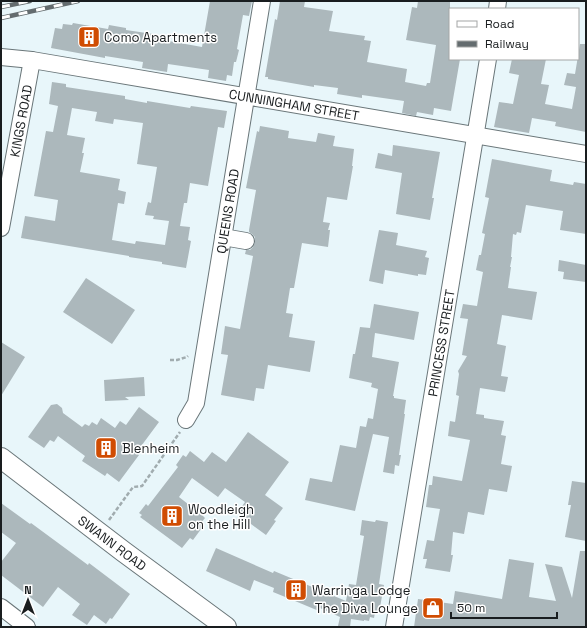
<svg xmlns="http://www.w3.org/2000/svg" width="587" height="628" viewBox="0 0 587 628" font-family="'Space Grotesk',sans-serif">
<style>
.building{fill:#acb8bc;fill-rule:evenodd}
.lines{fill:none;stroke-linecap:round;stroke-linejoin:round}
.minor-casing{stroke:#6a7679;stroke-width:18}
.major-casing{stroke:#6a7679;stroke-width:22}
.path{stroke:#a1acaf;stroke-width:2.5;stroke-dasharray:4 2;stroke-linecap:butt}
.minor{stroke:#fff;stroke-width:16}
.major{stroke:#fff;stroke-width:20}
.rail-casing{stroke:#646c6f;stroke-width:4.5}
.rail{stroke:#fff;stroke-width:3;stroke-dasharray:9;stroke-linecap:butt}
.labels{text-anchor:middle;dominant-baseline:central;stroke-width:3;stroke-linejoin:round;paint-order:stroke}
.poi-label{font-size:13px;fill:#191d1f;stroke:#fff;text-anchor:start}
.street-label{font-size:13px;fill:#191d1f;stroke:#fff}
</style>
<rect width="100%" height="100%" fill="#e8f6fa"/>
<!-- building -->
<path class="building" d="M210,1H252L249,16L243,15L237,49L239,50L236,62H234L232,76L227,75L226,81L208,78L209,70L168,64L167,72L142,68L143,62L105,56V58L51,48L55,28L62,29L63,24L72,25L73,23L108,29L109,25L126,28V30L153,34V36L158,37V39L202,47Z
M280,1H305L304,7L333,11L329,31L365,36L364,40L371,41L367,62L407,69L405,82L426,86L427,83H430L436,45L406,40L412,7L417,8L418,1H450V59H460L451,111L434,108L433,115L417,112L416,116L402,113L404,101L362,95V98L337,94L338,88L314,85V87L268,79V77H265L275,19L277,20Z
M580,44H586V132L555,126L556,122L532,118L529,133L494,127L499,102L513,104L519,75L509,73L512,59H546L541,84L549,85L545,104L572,109L576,87L564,85L567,73L575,74Z
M52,82L66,84V87L125,96V99L147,103V101L190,108L191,106L227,111L224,128L218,127L208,186L190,183L187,203H184L180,226L190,227L188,240L191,241L186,268L162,264V262L129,257V256L21,238L25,216L55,221L58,200L34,196L46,131L53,132L58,106L49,104ZM72,108L97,112L95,121L113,124L114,119L143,123L137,164L157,167L151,203L148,202L145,215L154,216L153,219L169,221L165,245L136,241L135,244L112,240L118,203L124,204L126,192L118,190L120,179L80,172L84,153H82L85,138L67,135Z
M260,126L289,131L288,138L316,142L318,133L335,136L333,146L354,149L352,166H353L347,200L327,197L323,222L330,223L328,230H330L328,247L302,243L294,288H290L286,313L293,314L289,337L315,341L310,372L268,365L264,389L256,388L254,401L221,395L228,355L221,354L225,326L240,329L253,256L245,254L246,250H250L253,247L255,242V237L252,234L249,232V230L256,190L246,188L257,131L259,132Z
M393,145L440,152L432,198H434L430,220L396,214L402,173L375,168L378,153L392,156Z
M492,159L552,170L550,181L573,185L574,182L586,184V234L560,230L563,211L526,205L521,233L517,232L516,235L513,234L511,257H512L510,267H511L508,288L537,292L532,320L502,315L497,344L506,346L501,376L508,377L505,392L480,388L476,414L484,415V418L504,421L501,435L506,436L501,464L512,466L507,492L489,489L484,515L468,512L464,534L453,532L451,555H453L450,572L425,568L427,559H423L427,540L434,541L440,509L426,507L429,485H432L433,476L462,481L470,440L448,436L450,421L455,422L459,396L456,395L459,374L458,371L467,356L462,355L468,319L460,318L463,304L477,306L483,272L476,270L479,255H481L485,234L482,233L489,198L485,197Z
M379,230L398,233L396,245L427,251L425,257L429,258L426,275L418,274V276L385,270L383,284L369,281Z
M559,260L586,265V282L563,279L564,272L558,271Z
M86,278L135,310L112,344L63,312Z
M374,304L419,312L414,340L375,333L372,357L399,362L393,396H394V398L406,400L404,414H405L399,455H401L399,466L395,465L394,474L383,472L389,437L373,434L355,511L305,500L310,478L332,482L340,445L356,448L360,426L366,427L368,418L373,419L378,389L371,387L372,383L349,378L353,354H355L360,327L370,328Z
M1,342L25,357L1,396Z
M144,377L145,396L125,397L129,400L105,401L104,380Z
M57,404L62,408L63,413L82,427L85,424L89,426L92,422L97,425L101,418L115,428L120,421L126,425L139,407L159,422L136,453L139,455L119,482L107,473L105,476L82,461L85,456L58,436L54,442L50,440L44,448L28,437L51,405Z
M248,432L289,462L265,495L283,508L274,520L276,521L266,535L247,521L248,520L238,512L245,502L225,488L218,497L192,478L179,497L202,515L205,518L201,523L204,525L193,540L190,538L182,548L140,517L142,515L139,513L146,504L148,506L178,467L176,465L183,455L186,457L190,451L204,462L212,452L226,462Z
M572,481L586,483V541L565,537L571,505H568Z
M1,503L30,524L31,523L88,565L89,563L130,594L112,619L110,618L106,624L94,615L87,625L72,615L80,604L58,587L43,607L1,575V562L16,543L1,532Z
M362,520L375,522L376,520L388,522L379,584L384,585L379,613L375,612L374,618L370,617L369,621L364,620V621L351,619L350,627L338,626L340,617L320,608L319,611L295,601L273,592L274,588L254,580L250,591L206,571L216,548L273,573L274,571L346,601L349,584L356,585L364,536L360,535Z
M580,551H586V627H414L418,599L453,604L455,591L502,599L509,559L534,563L529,597L556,601L545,564L562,567L572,598Z"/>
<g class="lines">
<!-- minor casing -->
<g class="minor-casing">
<g id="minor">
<path d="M497,9L498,1"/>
<path id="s1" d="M1,57L32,60L586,154"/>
<path id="s2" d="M1,228L32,60"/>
<path d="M223,237L246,241"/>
<path id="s3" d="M186,420L196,403L245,104L262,1"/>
<path d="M1,607L27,627"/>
<path id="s4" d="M394,627L488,59"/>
</g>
</g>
<!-- major casing -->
<g class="major-casing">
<g id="major">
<path id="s5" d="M1,458L124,552L226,627"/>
</g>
</g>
<!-- path -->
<path class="path" d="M170,360H177L187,357L188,356
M109,520L133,487L142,486L180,432"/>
<!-- minor -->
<use href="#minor" class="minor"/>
<!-- major -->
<use href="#major" class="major"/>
<!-- rail casing -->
<g class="rail-casing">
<path id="rail" d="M1,7L30,1
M1,18L78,1"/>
</g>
<!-- rail -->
<use href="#rail" class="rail"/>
</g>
<!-- icons -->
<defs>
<g id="building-square" transform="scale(1.15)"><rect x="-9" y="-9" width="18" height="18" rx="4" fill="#d04c02" stroke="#fff"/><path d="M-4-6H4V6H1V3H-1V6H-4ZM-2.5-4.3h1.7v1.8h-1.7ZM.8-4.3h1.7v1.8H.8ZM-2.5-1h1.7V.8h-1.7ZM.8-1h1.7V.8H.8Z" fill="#fff"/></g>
<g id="shop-square" transform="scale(1.15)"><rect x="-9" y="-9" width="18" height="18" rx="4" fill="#d04c02" stroke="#fff"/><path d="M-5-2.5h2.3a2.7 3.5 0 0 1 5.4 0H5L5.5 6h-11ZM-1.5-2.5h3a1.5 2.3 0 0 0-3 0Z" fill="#fff"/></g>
</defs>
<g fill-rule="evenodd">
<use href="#building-square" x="89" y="37"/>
<use href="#building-square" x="106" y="448"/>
<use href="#building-square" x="172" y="516"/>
<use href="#building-square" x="296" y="590"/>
<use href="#shop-square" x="433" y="608"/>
</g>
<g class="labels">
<!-- poi labels -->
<g class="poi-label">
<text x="104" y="37">Como Apartments</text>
<text x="122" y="448">Blenheim</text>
<text x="188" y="509">Woodleigh<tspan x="188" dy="15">on the Hill</tspan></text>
<text x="312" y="590">Warringa Lodge</text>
<text x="418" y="608" text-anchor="end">The Diva Lounge</text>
</g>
<!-- street labels -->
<g class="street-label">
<text stroke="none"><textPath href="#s1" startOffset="297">CUNNINGHAM STREET</textPath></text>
<text stroke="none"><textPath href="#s2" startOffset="109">KINGS ROAD</textPath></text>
<text stroke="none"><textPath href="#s3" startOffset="214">QUEENS ROAD</textPath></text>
<text stroke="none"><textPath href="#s4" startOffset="288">PRINCESS STREET</textPath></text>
<text stroke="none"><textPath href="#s5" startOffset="140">SWANN ROAD</textPath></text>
</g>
</g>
<!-- border -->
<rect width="587" height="628" fill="none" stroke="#191d1f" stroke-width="4"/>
<!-- legend -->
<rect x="449" y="8" width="130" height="52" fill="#ffffff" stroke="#a3a5a5"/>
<rect x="457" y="21" width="20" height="6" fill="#ffffff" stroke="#a3a5a5"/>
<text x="485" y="28" font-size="12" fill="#191d1f">Road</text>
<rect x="457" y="41" width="20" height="6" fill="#646c6f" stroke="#a3a5a5"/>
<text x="485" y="48" font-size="12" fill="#191d1f">Railway</text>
<!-- north arrow -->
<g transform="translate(28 600)" stroke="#ffffff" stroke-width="3" paint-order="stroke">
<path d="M0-3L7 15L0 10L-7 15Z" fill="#191d1f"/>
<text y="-6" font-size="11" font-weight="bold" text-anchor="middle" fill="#191d1f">N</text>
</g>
<!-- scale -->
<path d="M451 612v6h106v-6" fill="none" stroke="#191d1f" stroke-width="2"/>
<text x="457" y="612" font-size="12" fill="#191d1f" stroke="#ffffff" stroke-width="3" paint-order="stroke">50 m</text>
</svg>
